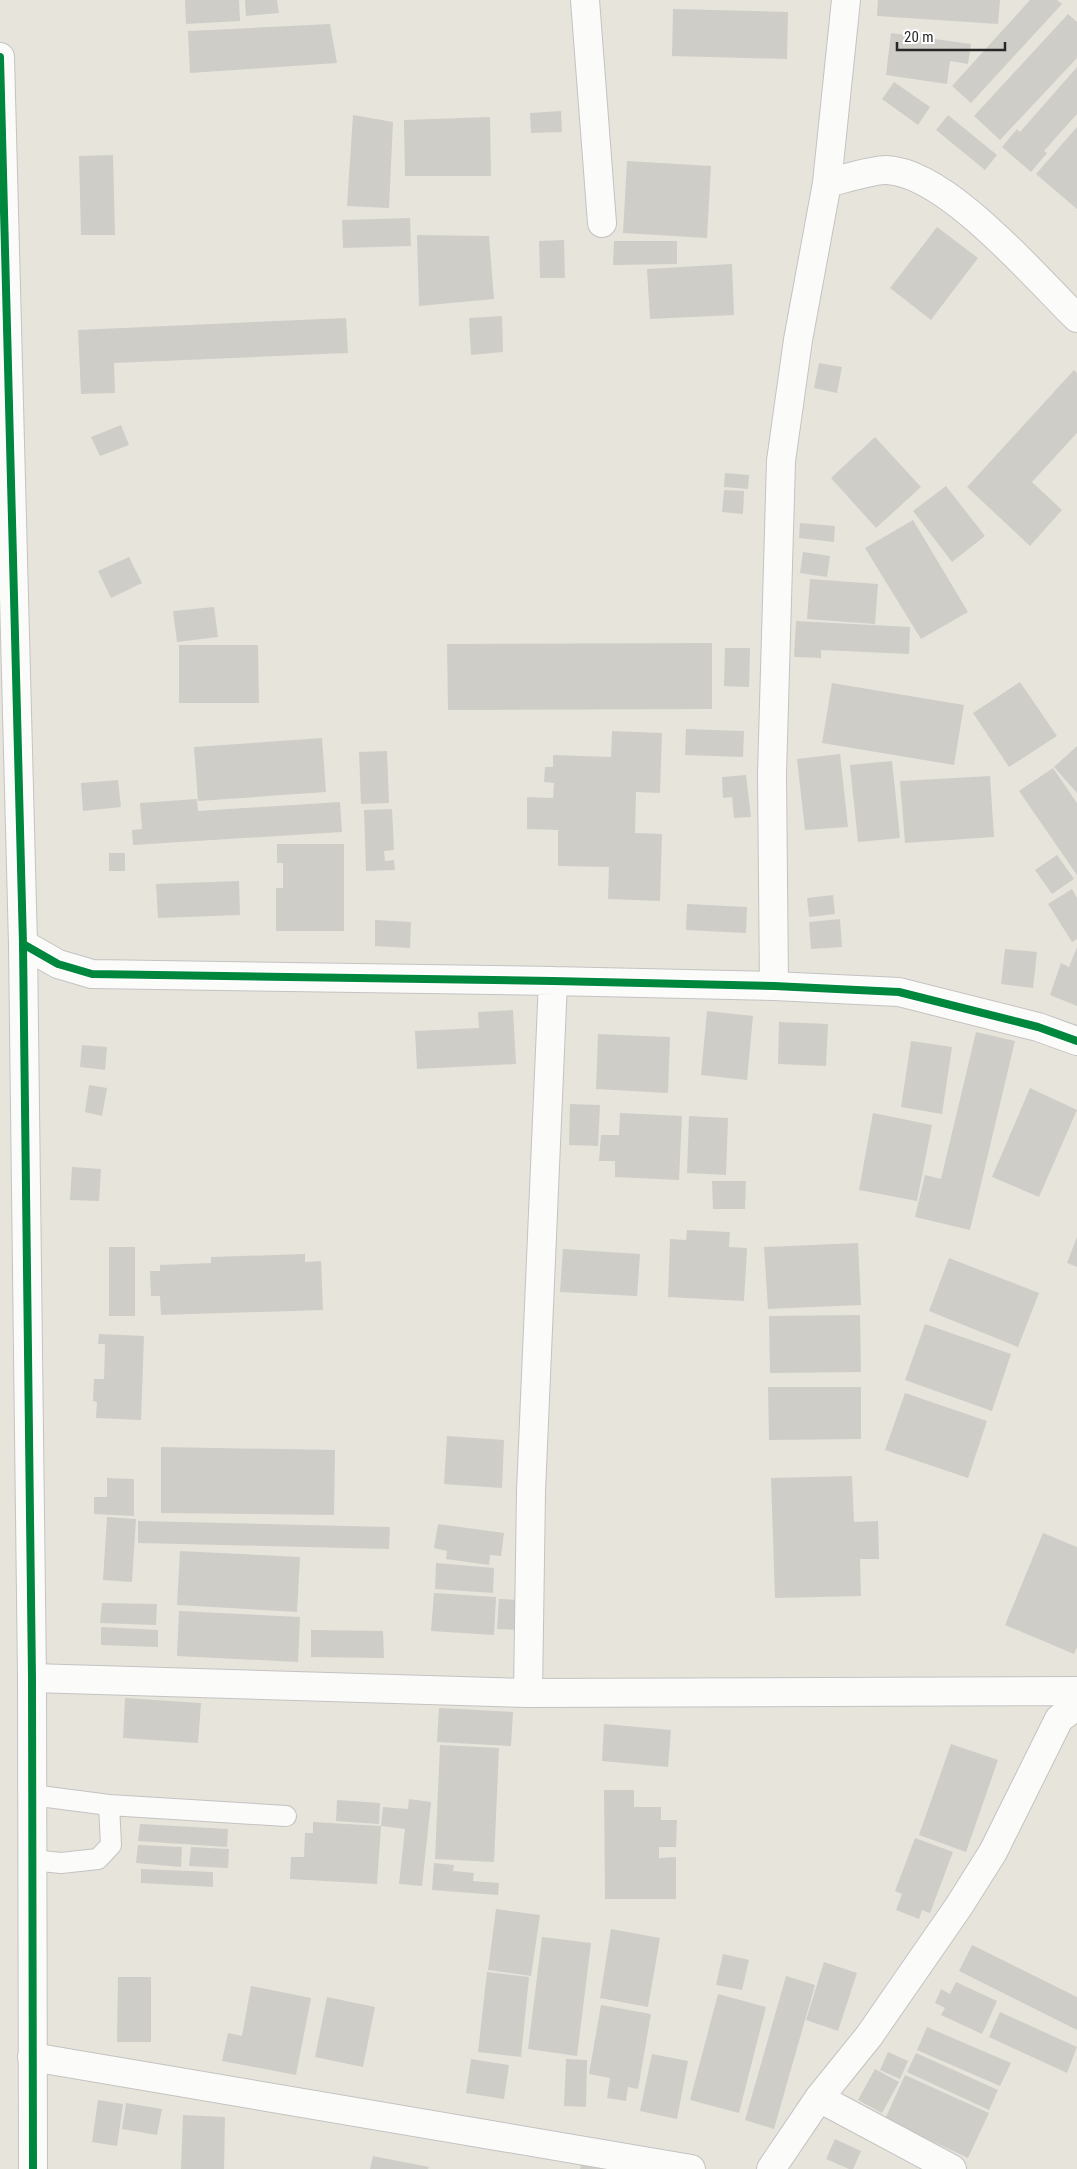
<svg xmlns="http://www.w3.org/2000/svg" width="1077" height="2169" viewBox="0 0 1077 2169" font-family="'Roboto Condensed',sans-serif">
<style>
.building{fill:#cfcdc8}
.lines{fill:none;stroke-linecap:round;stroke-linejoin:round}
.service-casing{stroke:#c4c3c2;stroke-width:22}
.minor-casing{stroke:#c4c3c2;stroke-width:30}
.tertiary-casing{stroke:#c4c3c2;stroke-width:30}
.service{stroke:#fbfbfa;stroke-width:20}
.minor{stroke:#fbfbfa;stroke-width:28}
.tertiary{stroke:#fbfbfa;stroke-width:28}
.cycleway-casing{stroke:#fff;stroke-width:11}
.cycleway{stroke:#00873e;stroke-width:8}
</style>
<rect width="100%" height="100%" fill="#e7e4dc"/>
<!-- building -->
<path class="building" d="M185,0H239L240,21L186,24Z
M245,0H277L279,13L246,16Z
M878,0H1000L998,24L877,16Z
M1030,0H1057L1062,4L971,103L952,86Z
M673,9L788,12L787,59L672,56Z
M1068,14L1077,22V58L1000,140L974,116Z
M330,24L337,63L190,73L188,31Z
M891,33L971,44L968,64L950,61L947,84L886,75Z
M1077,67V114L1044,151L1047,153L1031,172L1002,147L1017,129L1020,132Z
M894,82L930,107L918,125L882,99Z
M561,111L562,132L531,133L530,113Z
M353,115L393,122L389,208L347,206Z
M948,115L997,155L985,170L936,130Z
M490,117L491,176H405L404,120Z
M1077,127V209L1036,174Z
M113,155L115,235H81L79,156Z
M627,161L711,166L707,238L623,233Z
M410,218L411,246L343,248L342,220Z
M937,227L978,258L931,320L890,288Z
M417,235L489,236L494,299L419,306Z
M564,240L565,278H540L539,241Z
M614,241H677V264L613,265Z
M732,264L734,315L650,319L647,269Z
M502,316L503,352L471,355L469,318Z
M346,318L348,353L114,363L115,393L81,394L78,330Z
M819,363L842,367L837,393L814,388Z
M1074,370L1077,373V433L1032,482L1062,510L1030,546L967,487Z
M121,425L129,445L100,456L91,437Z
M875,437L921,487L876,528L831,478Z
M725,473L749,475L748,489L724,487Z
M946,486L985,536L952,562L913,511Z
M724,490L744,491L743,514L722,512Z
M913,520L968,612L921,639L865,548Z
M800,523L835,526L834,542L799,538Z
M803,552L830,556L827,577L800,573Z
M129,557L142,583L111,598L98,571Z
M810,579L878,584L875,624L807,619Z
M214,607L218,637L177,642L173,611Z
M796,621L910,627L909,654L821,650V658L794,657Z
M712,643V709L448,710L447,644Z
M179,645H258L259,703H179Z
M725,648H750L749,687L724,686Z
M1020,682L1057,736L1009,767L973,713Z
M832,683L964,705L954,765L822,743Z
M686,729L744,731L743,757L685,755Z
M612,731L662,733L660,793L636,792L635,833L662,834L660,901L608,899L609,867L558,866V830L527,829V797L553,798L554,783L544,782L545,767H553V755L611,757Z
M322,738L326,792L198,801L194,747Z
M1077,746V793L1054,767Z
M387,751L389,803L361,804L359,752Z
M840,754L848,827L805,830L797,759Z
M892,761L900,838L858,842L850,765Z
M1053,768L1077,803V875L1019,791Z
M746,775L751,817L734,818L732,797L723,798L722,777Z
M990,776L994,837L905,843L900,781Z
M118,780L121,807L83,811L81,783Z
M197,799L198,811L340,802L342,832L133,845L132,830L142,829L140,803Z
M392,809L394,850L384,851L385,861L394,860L395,870L366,871L364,810Z
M277,844H344V931H276V888H283V863H277Z
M109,853H125V871H109Z
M1057,855L1074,879L1052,894L1035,870Z
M239,881L240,915L158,918L156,884Z
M1072,889L1077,898V939L1072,942L1048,904Z
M833,895L835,914L809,917L807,898Z
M687,904L747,907L746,933L686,930Z
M840,919L842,947L811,949L809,922Z
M375,920L411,922L410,948L375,946Z
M1077,947V1006L1050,995L1061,963L1069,967Z
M1005,949L1037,952L1033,988L1001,984Z
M513,1010L516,1064L417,1069L415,1031L479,1028L478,1012Z
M707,1011L753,1016L747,1080L701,1075Z
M779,1022L828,1024L826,1066L778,1064Z
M976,1032L1015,1041L970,1230L915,1217L925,1175L941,1179Z
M598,1034L670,1037L668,1093L596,1089Z
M911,1041L952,1047L942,1114L901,1107Z
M82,1045L107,1047L105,1070L80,1067Z
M89,1085L107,1088L102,1116L85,1112Z
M1030,1088L1077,1110L1039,1197L992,1177Z
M570,1104L600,1105L598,1146L569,1145Z
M620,1113L682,1116L679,1180L615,1177V1161H599L601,1135H619Z
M873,1113L932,1125L917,1201L859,1190Z
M689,1116L728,1118L726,1175L687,1173Z
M72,1167L101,1169L99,1201L70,1200Z
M712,1181H746L745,1209H713Z
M687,1230L730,1232L729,1247L747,1248L744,1301L668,1297L670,1239L686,1240Z
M1077,1237V1267L1067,1263Z
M858,1243L861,1305L768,1309L764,1247Z
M109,1247H135V1316H109Z
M563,1249L640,1254L637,1296L560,1292Z
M305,1254V1262L321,1261L323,1310L161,1315L160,1296H151L150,1271H160V1265L211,1263V1257Z
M949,1258L1039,1293L1018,1347L929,1311Z
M860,1315L861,1372L770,1373L769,1316Z
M925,1324L1011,1354L992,1411L905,1380Z
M99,1334L144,1336L141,1420L96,1418L97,1402L93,1401L94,1379H104L105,1344H98Z
M768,1387H861V1439L769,1440Z
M905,1393L987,1421L968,1478L885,1450Z
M447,1436L504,1440L502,1488L444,1484Z
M161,1447L335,1450L334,1515L161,1513Z
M852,1476L854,1522L878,1521L879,1559H860L861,1596L775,1598L771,1478Z
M107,1478L134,1479V1516L94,1514V1497H107Z
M107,1517L136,1519L132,1582L103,1580Z
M138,1521L390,1527L389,1549L138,1543Z
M438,1524L504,1533L501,1556L490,1555L489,1565L446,1559L447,1551L434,1548Z
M1043,1533L1077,1547V1647L1074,1654L1005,1625Z
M180,1551L300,1557L297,1612L177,1605Z
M436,1563L494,1568L493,1593L435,1589Z
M434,1593L496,1597L494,1635L431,1631Z
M499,1599L521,1600L520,1630L497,1629Z
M102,1603L157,1604L156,1625L100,1623Z
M179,1611L300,1617L298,1662L177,1656Z
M101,1627L158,1630V1647L101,1645Z
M311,1630L383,1631L384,1658L311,1657Z
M125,1698L201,1703L198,1743L123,1738Z
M439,1708L513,1712L511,1746L437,1742Z
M604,1724L671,1730L668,1767L602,1761Z
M951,1744L998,1760L966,1852L919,1835Z
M440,1745L499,1748L494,1862L435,1859Z
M604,1790H634V1807H661V1820H677L676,1847H659V1858L676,1857V1899H605Z
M409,1799L431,1802L422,1886L399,1884L405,1829L381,1826L377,1884L290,1879L291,1857H304L305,1833H313V1822L381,1826L383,1807L408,1809Z
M337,1800L380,1803L379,1824L336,1821Z
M140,1824L228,1829L227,1847L138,1841Z
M915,1838L953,1852L930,1913L922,1910L919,1919L896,1910L902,1894L895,1891Z
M138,1845L182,1847L181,1867L136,1863Z
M191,1847L229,1849L228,1868L189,1866Z
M434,1863L454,1865L453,1871L474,1873L473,1881L499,1883L498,1895L432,1890Z
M141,1869L213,1872V1887L141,1883Z
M496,1909L540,1915L531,1976L488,1970Z
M611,1929L660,1938L648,2007L600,1998Z
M542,1937L591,1943L577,2056L528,2049Z
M972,1945L1077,1997V2030L959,1971Z
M723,1954L749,1960L742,1990L716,1985Z
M824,1962L857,1973L838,2031L806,2020Z
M487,1972L529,1977L521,2057L478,2052Z
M786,1976L815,1985L774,2129L745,2120Z
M118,1977H151V2042H117Z
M956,1982L997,2001L982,2034L941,2015L945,2008L935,2003L941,1989L950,1994Z
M251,1986L311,1998L296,2075L222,2061L228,2033L242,2036Z
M718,1994L766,2007L739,2113L690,2100Z
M327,1997L375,2007L363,2067L315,2057Z
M601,2005L651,2014L638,2089L628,2087L626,2101L607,2098L610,2078L589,2074Z
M1000,2012L1077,2047L1067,2073L989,2037Z
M927,2027L1011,2063L1000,2086L917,2050Z
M888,2052L908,2061L900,2079L880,2070Z
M916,2053L998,2090L989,2110L907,2072Z
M652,2054L688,2061L677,2119L640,2111Z
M471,2059L509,2065L504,2099L466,2093Z
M566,2059L587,2060L586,2107L564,2106Z
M875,2069L899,2082L882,2113L858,2100Z
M905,2075L989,2113L968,2158L885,2119Z
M98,2100L123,2104L117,2146L92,2142Z
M126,2103L162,2109L157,2135L122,2129Z
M183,2115L225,2117L224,2169H181Z
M835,2139L861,2151L853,2169H849L826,2159Z
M373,2156L429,2167L428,2169H370Z
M582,2162L610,2169H580Z"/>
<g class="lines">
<!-- service casing -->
<g class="service-casing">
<path id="service" d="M32,1795L109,1805L286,1816
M32,1860L61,1863L98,1859L111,1845L109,1805"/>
</g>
<!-- minor casing -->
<g class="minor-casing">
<path id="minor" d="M585,0L602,223
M827,183C840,180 875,169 887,170C947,173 1034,276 1077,318
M23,944L58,964L92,974L553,981L774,986L899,992L1038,1027L1077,1041
M774,986L772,774L781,461L798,340L827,183L846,0
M32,1678L528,1693L1077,1691
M528,1693L531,1491L553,981
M32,2057L691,2169
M819,2098L952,2169
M771,2169L819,2098L869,2036L959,1906L993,1852L1059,1719L1077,1705"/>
</g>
<!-- tertiary casing -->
<g class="tertiary-casing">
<path id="tertiary" d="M0,57L23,944L32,1678L33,2169"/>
</g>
<!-- service -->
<use href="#service" class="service"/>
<!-- minor -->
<use href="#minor" class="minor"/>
<!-- tertiary -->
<use href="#tertiary" class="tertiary"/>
<!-- cycleway casing -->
<g class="cycleway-casing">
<path id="cycleway" d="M0,57L23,944L32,1678L33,2169
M23,944L58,964L92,974L553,981L774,986L899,992L1038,1027L1077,1041"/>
</g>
<!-- cycleway -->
<use href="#cycleway" class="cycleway"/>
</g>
<!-- scale -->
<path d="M897 42v8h108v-8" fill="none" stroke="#282828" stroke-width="2.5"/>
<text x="904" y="42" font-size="15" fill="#282828" stroke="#ffffff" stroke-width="4" paint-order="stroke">20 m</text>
</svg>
